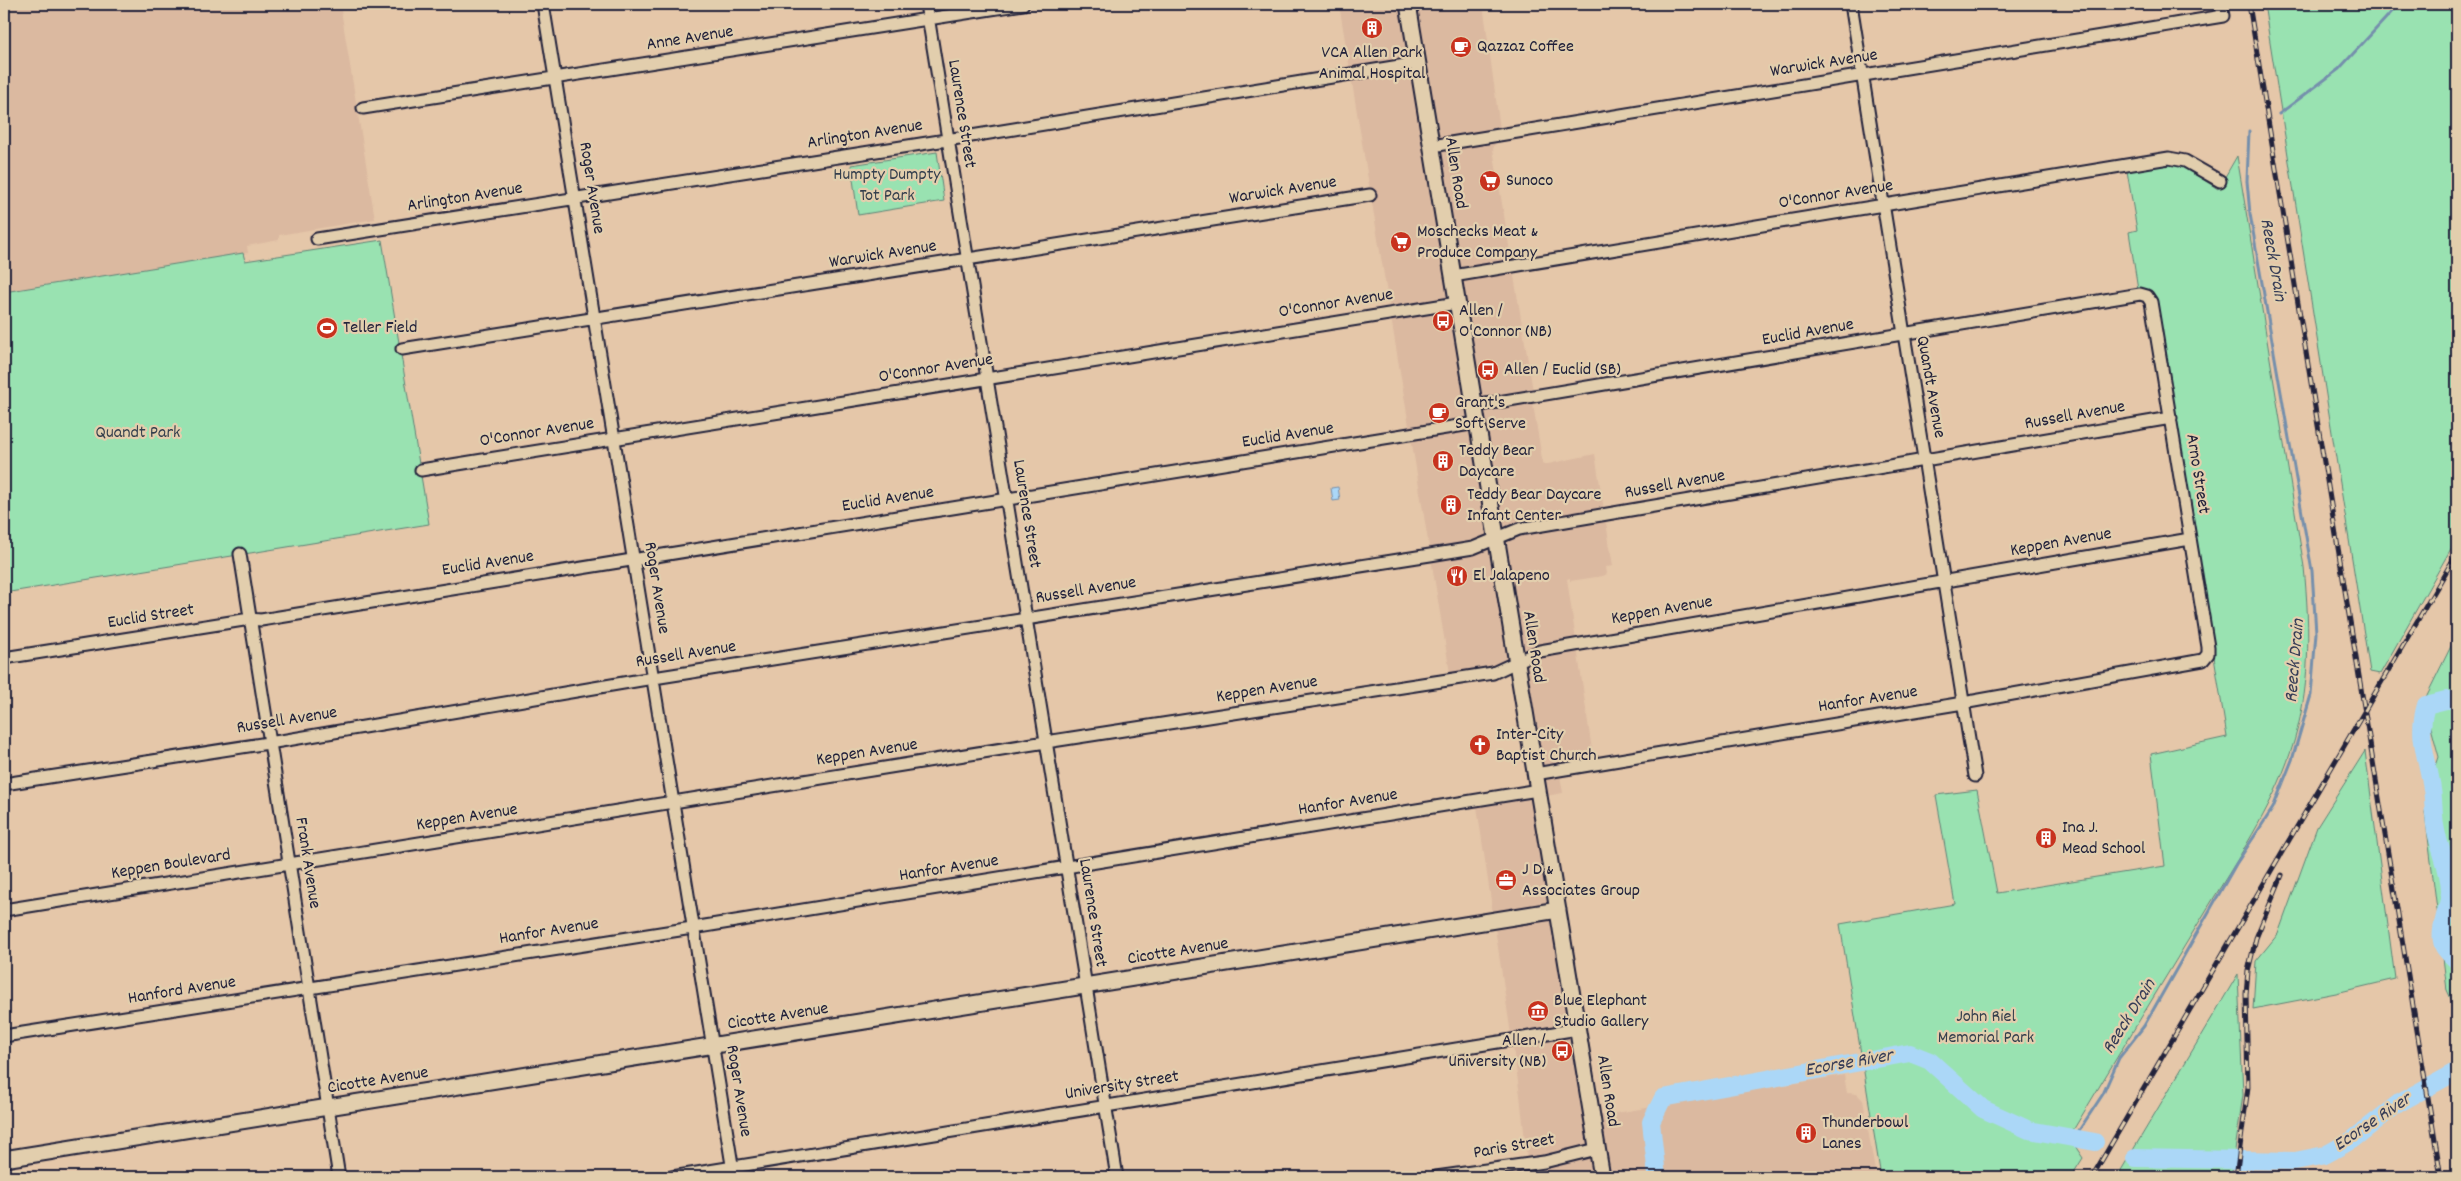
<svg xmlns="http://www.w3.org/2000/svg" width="2461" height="1181" viewBox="0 0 2461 1181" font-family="Dekko,sans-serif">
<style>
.built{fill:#dbb9a0}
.green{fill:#99e2b1;stroke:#5e8276}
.water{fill:#abd7f7;stroke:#748fac}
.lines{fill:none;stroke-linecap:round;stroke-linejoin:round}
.stream{stroke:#748fac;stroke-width:3}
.river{stroke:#abd7f7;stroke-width:18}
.street-casing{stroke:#22223b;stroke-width:15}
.secondary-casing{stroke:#22223b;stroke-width:19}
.street{stroke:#e2cead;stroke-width:11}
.secondary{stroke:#e2cead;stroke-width:15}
.rail-casing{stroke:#22223b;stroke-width:5}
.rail{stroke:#e2cead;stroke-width:3;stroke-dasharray:9;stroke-linecap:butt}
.labels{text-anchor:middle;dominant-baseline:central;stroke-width:4.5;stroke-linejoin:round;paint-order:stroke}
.street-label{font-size:18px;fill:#22223b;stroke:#e2cead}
.poi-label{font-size:18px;fill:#22223b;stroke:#e2cead;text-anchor:start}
.park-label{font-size:18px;fill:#343f4d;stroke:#e2cead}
.water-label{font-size:19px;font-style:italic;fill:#373d57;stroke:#e2cead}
</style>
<rect width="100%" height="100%" fill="#e5c7a9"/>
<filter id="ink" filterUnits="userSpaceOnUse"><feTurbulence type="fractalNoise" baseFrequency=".02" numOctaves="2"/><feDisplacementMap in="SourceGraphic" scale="10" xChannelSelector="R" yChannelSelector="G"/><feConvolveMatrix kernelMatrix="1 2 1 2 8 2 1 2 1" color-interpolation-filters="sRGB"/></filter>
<g filter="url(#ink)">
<!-- built -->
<path class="built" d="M4,4H340L375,219L279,235V240L247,246L248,253L4,292Z
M1339,4H1483L1500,129L1493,149L1534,397L1532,398L1543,465L1595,454L1613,566L1606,567L1607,574L1603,576L1570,581V578L1567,579L1594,764L1559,770L1563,793L1540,797L1592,1117L1844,1075L1847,1093L1857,1094L1863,1100L1876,1177H1529L1520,1095L1476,800L1538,790L1517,662L1451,679Z
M2267,1174L2271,1177H2111Z"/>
<!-- green -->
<path class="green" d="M2264,4H2457V538L2380,674L2370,672Z
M937,152L944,201L858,215L851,165Z
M2237,156L2304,567C2310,629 2311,692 2291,751C2272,809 2236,861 2204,914C2159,988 2114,1062 2069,1137L2083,1158L2071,1177H1881L1840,924L1955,904L1936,795L1977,790L1997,893L2165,866L2151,754L2227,737L2157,302L2149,291L2138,289L2129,232L2137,230L2127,171L2172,164L2182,166L2218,189Z
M382,240L429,524L4,593V292L243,253L245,261Z
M2457,634V1051L2452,1001L2447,990L2425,813L2429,786L2439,757L2424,701Z
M2365,751L2395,979L2336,993L2253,1009L2256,961L2278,934L2317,827Z
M2238,974L2243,1095L2232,1171L2213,1177H2117Z"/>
<!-- water -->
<path class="water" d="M1338,487L1340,500L1333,501L1331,488Z"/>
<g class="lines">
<!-- stream -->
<path class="stream" d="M2279,114L2339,69L2399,4
M2074,1138L2103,1094L2119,1058L2144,1026L2236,864L2273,808L2292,760L2311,695L2316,633L2312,571L2250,214L2247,181L2249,131"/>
<!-- river -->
<path class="river" d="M2457,700H2446L2426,705C2416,737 2428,758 2432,789C2434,802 2433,817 2436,831C2440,851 2450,870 2450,891C2450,907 2436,933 2444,947C2447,952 2453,957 2457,961
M2135,1158L2295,1161L2325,1155L2352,1140L2399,1103L2457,1071
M1657,1177L1651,1122L1663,1098L1910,1053L1930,1061L1983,1109L2029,1130L2095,1142"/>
<!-- street casing -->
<g class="street-casing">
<path id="street" d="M543,4L734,1177
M926,4L1117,1177
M1851,4L1975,776
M363,108L1023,4
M1432,146L2223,16L2221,4
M317,239L959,138L1418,63
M1453,276L2169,158L2185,161L2220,181
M402,349L1370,195
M1474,406L2140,294L2147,296L2151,302L2208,647V654L2203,660L1963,703L1535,774
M421,470L1457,303
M240,554L339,1177
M4,658L250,619L261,620L1477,423
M4,784L281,741L641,680L1430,555L1473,548L1519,529L2171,418
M4,910L1033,744L1493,673L1540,651L2190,539
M4,1036L705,926L1538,790
M672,1177L1578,1029
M1436,1177L1544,1162L1597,1149"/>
</g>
<!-- secondary casing -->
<g class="secondary-casing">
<path id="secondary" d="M1408,4L1602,1177
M4,1159L1558,910"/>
</g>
<!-- street -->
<use href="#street" class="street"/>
<!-- secondary -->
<use href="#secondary" class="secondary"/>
<!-- rail casing -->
<g class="rail-casing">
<path id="rail" d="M2249,4L2441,1177
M2092,1177L2457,553
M2236,1177L2248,1087L2246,994L2248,971L2256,938L2282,875"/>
</g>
<!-- rail -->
<use href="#rail" class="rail"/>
</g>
</g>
<!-- icons -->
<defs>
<g id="building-disc" transform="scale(1.125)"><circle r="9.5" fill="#c8321e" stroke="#e2cead"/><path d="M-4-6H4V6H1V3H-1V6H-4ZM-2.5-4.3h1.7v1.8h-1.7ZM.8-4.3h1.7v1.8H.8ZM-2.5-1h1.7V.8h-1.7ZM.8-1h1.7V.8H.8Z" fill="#fff"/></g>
<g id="cafe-disc" transform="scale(1.125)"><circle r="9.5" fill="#c8321e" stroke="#e2cead"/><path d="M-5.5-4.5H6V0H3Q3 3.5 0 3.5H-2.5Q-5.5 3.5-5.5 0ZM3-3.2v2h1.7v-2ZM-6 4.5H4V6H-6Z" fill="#fff"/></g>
<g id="supermarket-disc" transform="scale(1.125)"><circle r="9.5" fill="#c8321e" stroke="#e2cead"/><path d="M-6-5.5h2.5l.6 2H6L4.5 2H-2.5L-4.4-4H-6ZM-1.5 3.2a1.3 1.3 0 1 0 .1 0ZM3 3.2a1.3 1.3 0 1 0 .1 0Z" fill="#fff"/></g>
<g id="bus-disc" transform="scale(1.125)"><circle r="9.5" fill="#c8321e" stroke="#e2cead"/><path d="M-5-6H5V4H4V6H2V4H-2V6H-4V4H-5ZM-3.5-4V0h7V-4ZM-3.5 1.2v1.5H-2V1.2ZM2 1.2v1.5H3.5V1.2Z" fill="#fff"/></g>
<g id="stadium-disc" transform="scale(1.125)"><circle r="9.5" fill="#c8321e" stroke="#e2cead"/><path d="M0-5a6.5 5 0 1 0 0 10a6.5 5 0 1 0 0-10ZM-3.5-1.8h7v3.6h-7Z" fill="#fff"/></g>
<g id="restaurant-disc" transform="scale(1.125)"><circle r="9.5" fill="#c8321e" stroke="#e2cead"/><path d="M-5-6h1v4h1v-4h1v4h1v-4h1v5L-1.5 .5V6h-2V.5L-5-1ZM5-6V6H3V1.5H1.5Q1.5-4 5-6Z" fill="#fff"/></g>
<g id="church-disc" transform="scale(1.125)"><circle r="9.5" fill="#c8321e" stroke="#e2cead"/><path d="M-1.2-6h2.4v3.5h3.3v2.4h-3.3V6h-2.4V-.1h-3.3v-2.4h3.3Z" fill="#fff"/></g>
<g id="office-disc" transform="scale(1.125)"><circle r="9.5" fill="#c8321e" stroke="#e2cead"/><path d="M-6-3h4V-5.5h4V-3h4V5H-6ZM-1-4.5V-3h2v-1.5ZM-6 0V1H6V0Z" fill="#fff"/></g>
<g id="museum-disc" transform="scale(1.125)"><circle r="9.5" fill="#c8321e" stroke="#e2cead"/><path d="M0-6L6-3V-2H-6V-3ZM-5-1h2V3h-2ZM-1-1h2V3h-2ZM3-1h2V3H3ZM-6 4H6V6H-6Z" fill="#fff"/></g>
</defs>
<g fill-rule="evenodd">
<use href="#building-disc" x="1372" y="28"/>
<use href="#cafe-disc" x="1461" y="47"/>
<use href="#supermarket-disc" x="1490" y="181"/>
<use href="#supermarket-disc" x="1401" y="242"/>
<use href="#bus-disc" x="1443" y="321"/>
<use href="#stadium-disc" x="327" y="328"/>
<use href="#bus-disc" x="1488" y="370"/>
<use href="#cafe-disc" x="1439" y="413"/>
<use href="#building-disc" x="1443" y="461"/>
<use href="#building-disc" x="1451" y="505"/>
<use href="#restaurant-disc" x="1457" y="576"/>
<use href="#church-disc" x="1480" y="745"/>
<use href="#building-disc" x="2046" y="838"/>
<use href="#office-disc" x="1506" y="880"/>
<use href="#museum-disc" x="1538" y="1011"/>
<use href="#bus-disc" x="1562" y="1051"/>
<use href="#building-disc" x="1806" y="1133"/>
</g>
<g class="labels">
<!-- street labels -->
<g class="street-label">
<text transform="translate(690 39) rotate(-9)">Anne Avenue</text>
<text transform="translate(1824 64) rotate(-9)">Warwick Avenue</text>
<text transform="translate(961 114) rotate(81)">Laurence Street</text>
<text transform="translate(865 135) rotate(-9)">Arlington Avenue</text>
<text transform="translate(1455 173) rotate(81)">Allen Road</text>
<text transform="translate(591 188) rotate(81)">Roger Avenue</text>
<text transform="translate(1283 191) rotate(-9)">Warwick Avenue</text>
<text transform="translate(1836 195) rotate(-9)">O'Connor Avenue</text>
<text transform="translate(465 198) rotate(-9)">Arlington Avenue</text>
<text transform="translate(883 255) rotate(-9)">Warwick Avenue</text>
<text transform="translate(1336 304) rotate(-9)">O'Connor Avenue</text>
<text transform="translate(1808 333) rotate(-10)">Euclid Avenue</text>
<text transform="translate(936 369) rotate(-9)">O'Connor Avenue</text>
<text transform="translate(1930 387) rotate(80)">Quandt Avenue</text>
<text transform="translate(2075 416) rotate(-10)">Russell Avenue</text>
<text transform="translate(537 433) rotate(-9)">O'Connor Avenue</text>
<text transform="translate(1288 436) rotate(-9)">Euclid Avenue</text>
<text transform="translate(2197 474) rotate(81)">Arno Street</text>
<text transform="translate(1675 485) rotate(-10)">Russell Avenue</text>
<text transform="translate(888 500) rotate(-9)">Euclid Avenue</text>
<text transform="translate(1026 514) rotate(81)">Laurence Street</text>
<text transform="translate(2061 543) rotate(-10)">Keppen Avenue</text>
<text transform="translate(488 564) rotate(-9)">Euclid Avenue</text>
<text transform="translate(656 588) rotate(81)">Roger Avenue</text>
<text transform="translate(1086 591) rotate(-9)">Russell Avenue</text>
<text transform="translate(1662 611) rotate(-10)">Keppen Avenue</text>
<text transform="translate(151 617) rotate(-9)">Euclid Street</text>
<text transform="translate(1533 647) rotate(81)">Allen Road</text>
<text transform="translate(686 655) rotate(-9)">Russell Avenue</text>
<text transform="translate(1267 690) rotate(-9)">Keppen Avenue</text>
<text transform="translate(1868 700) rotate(-9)">Hanfor Avenue</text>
<text transform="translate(287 721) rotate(-9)">Russell Avenue</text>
<text transform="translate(867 753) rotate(-9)">Keppen Avenue</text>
<text transform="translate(1348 803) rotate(-9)">Hanfor Avenue</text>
<text transform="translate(467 818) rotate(-9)">Keppen Avenue</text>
<text transform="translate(307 863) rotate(81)">Frank Avenue</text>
<text transform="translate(171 865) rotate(-9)">Keppen Boulevard</text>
<text transform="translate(949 869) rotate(-9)">Hanfor Avenue</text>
<text transform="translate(1092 913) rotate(81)">Laurence Street</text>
<text transform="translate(549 932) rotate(-9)">Hanfor Avenue</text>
<text transform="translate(1178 952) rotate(-9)">Cicotte Avenue</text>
<text transform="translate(182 991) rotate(-9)">Hanford Avenue</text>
<text transform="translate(778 1017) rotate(-9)">Cicotte Avenue</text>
<text transform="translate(378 1081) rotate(-9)">Cicotte Avenue</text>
<text transform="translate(1122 1086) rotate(-9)">University Street</text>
<text transform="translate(738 1091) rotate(81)">Roger Avenue</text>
<text transform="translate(1607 1091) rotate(81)">Allen Road</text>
<text transform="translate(1514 1147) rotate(-10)">Paris Street</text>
</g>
<!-- poi labels -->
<g class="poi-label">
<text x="1477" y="47">Qazzaz Coffee</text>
<text x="1372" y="53" text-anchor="middle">VCA Allen Park<tspan x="1372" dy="21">Animal Hospital</tspan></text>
<text x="1506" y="181">Sunoco</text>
<text x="1417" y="232">Moschecks Meat &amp;<tspan x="1417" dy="21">Produce Company</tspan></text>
<text x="1459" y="311">Allen /<tspan x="1459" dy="21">O'Connor (NB)</tspan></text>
<text x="343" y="328">Teller Field</text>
<text x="1504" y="370">Allen / Euclid (SB)</text>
<text x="1455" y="403">Grant's<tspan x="1455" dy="21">Soft Serve</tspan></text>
<text x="1459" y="451">Teddy Bear<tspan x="1459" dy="21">Daycare</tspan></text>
<text x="1467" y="495">Teddy Bear Daycare<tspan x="1467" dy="21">Infant Center</tspan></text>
<text x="1473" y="576">El Jalapeno</text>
<text x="1496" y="735">Inter-City<tspan x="1496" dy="21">Baptist Church</tspan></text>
<text x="2062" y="828">Ina J.<tspan x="2062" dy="21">Mead School</tspan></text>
<text x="1522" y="870">J D &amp;<tspan x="1522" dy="21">Associates Group</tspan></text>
<text x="1554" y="1001">Blue Elephant<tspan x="1554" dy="21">Studio Gallery</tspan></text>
<text x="1546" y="1041" text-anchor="end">Allen /<tspan x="1546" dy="21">University (NB)</tspan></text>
<text x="1822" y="1123">Thunderbowl<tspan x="1822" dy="21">Lanes</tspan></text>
</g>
<!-- park labels -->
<g class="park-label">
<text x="887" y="175">Humpty Dumpty<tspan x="887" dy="21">Tot Park</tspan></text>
<text x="138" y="433">Quandt Park</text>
<text x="1986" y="1017">John Riel<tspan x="1986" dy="21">Memorial Park</tspan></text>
</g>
<!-- water labels -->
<g class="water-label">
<text transform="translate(2272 260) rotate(80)">Reeck Drain</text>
<text transform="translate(2296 661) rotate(-85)">Reeck Drain</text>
<text transform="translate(2130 1017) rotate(-58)">Reeck Drain</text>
<text transform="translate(1849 1064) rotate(-10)">Ecorse River</text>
<text transform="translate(2373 1123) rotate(-34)">Ecorse River</text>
</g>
</g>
<!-- margin -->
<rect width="2461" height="1181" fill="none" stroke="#e2cead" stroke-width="20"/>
<rect x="10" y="10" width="2441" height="1161" fill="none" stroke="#22223b" stroke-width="2" filter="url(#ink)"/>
</svg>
